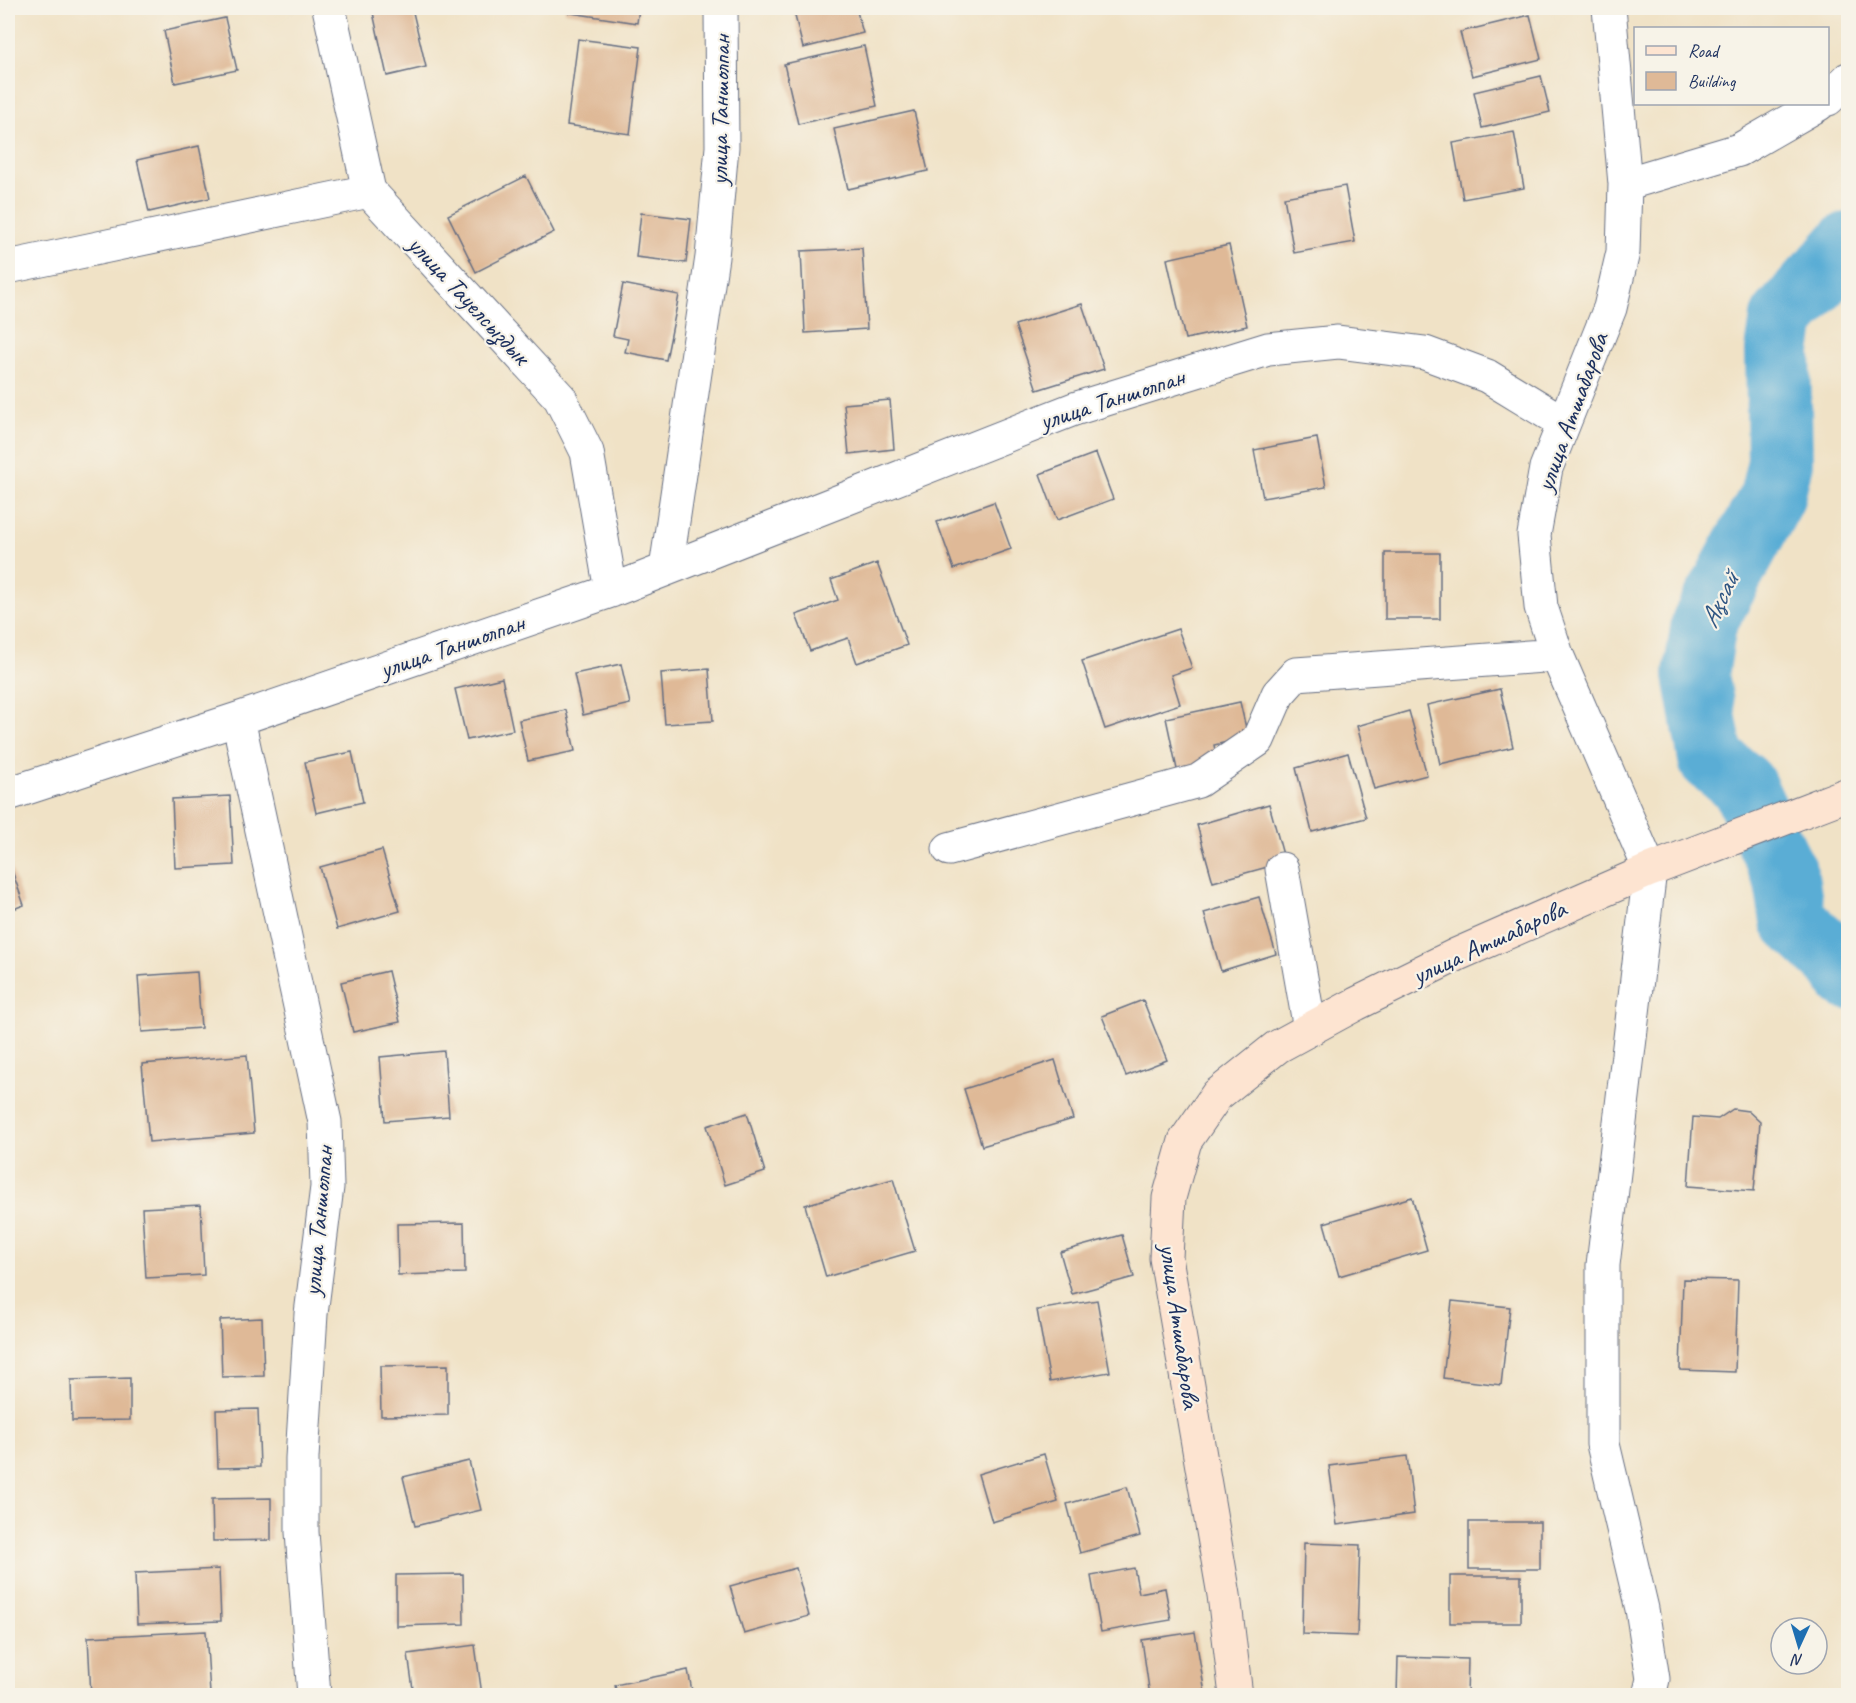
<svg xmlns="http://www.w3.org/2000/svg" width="1856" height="1703" viewBox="0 0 1856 1703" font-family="Caveat,sans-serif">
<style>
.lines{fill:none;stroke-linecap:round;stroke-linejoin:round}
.river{stroke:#5aadd5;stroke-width:66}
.building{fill:#dfb997}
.minor-casing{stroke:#666e82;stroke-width:35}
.secondary-casing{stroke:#666e82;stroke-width:35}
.minor{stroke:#fff;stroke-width:33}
.secondary{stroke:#fde4d1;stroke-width:33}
.labels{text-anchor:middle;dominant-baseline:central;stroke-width:4.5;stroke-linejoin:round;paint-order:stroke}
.street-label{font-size:26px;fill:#1b2f5e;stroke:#f7f3e8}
.water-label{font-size:27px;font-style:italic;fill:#2e5582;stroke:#f7f3e8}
</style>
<rect width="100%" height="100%" fill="#f7f3e8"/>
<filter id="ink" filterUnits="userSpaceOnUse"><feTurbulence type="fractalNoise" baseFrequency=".0167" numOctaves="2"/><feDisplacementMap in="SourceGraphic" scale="12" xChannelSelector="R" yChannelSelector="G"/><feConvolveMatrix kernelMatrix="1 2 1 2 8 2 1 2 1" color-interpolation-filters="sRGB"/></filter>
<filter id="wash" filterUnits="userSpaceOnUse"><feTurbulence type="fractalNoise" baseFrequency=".008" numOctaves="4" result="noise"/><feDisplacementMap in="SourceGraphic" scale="24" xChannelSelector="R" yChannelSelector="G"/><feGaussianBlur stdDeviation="1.35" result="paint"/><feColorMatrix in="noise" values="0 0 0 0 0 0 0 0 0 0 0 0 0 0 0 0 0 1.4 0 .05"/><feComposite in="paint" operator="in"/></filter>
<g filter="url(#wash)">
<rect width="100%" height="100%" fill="#f0e2c6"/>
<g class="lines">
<!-- river -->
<path class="river" d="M1848,245L1783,318L1778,351L1780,462L1772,497L1704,623L1696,675L1711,759L1743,785L1786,877L1793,920L1840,964L1848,977"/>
</g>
<g id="blocks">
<!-- building -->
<path class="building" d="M372,8H412L426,67L387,76Z
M565,8H639L637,23L565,12Z
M793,8H856L863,33L803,48Z
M1530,15L1541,59L1472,76L1460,32Z
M225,18L237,70L175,83L164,31Z
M578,39L641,47L630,134L567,125Z
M864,46L877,106L798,124L784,64Z
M1541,76L1550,112L1482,128L1474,92Z
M914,111L928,171L848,189L834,129Z
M1514,132L1524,188L1463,199L1453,143Z
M199,146L210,198L149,212L137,160Z
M526,176L554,232L476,272L448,215Z
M1345,186L1355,242L1294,253L1284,197Z
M641,213L691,219L686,263L636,257Z
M1229,245L1247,326L1185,339L1167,259Z
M862,248L867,329L805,333L801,251Z
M623,284L679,295L666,360L625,352L628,339L613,336Z
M1082,304L1104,369L1037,390L1015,325Z
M890,400L894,449L849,454L844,404Z
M1317,438L1326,487L1263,498L1254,450Z
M1096,453L1113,499L1057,520L1040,474Z
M994,502L1011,549L954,569L937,522Z
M1385,553H1440V619H1385Z
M877,563L907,645L857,663L848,638L810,651L796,615L838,600L831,580Z
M1178,629L1192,668L1171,675L1180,704L1105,729L1082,661Z
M621,664L630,704L583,715L574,674Z
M709,669L713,721L665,724L661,673Z
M502,678L513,730L467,740L455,689Z
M1500,689L1513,747L1440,764L1427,705Z
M1240,702L1248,737L1214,745L1218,766L1178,774L1166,718Z
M566,710L575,751L528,761L519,720Z
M1409,711L1427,775L1374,789L1357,726Z
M352,752L363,802L316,813L305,762Z
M1348,753L1366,818L1312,832L1296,768Z
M230,796L234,865L175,868L172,799Z
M1269,804L1285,862L1213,882L1197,825Z
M382,850L400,911L337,929L320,867Z
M8,859L24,905L8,911Z
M1259,897L1276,954L1221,971L1204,913Z
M388,971L400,1022L353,1032L341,982Z
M197,972L201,1028L142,1032L138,976Z
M1143,1000L1167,1060L1126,1076L1102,1016Z
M444,1051L449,1116L385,1121L380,1057Z
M247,1055L254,1133L149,1142L142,1064Z
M1055,1060L1073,1119L982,1146L964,1089Z
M1733,1109L1748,1111L1760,1122L1754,1191L1688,1186L1693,1117L1718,1119Z
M747,1113L765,1172L725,1185L707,1126Z
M893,1179L915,1251L826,1277L805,1205Z
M1412,1197L1427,1250L1339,1276L1324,1223Z
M201,1205L204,1275L146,1278L142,1208Z
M464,1223L465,1273L398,1275L397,1224Z
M1122,1235L1134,1277L1072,1294L1060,1252Z
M1683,1279L1738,1280L1735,1372L1680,1370Z
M1097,1300L1110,1372L1050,1382L1037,1310Z
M1452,1301L1510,1307L1501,1385L1443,1378Z
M262,1318L264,1376L222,1377L220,1320Z
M448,1365V1415L381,1416L380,1366Z
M130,1378V1420L72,1421L71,1380Z
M258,1409L260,1467L218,1468L216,1410Z
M1044,1454L1058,1502L992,1522L978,1474Z
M1407,1456L1414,1514L1337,1525L1329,1466Z
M469,1461L481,1510L415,1526L403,1477Z
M1127,1487L1140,1536L1080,1553L1067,1504Z
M271,1498V1540L213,1541L212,1499Z
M1469,1522H1540V1569H1469Z
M1304,1543L1360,1545L1357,1636L1302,1634Z
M796,1568L809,1616L744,1634L730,1586Z
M1134,1568L1139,1593L1165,1588L1171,1620L1101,1632L1091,1576Z
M219,1569L221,1621L137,1624L135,1573Z
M463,1574L464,1624L396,1626V1575Z
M1450,1576H1521V1623H1450Z
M206,1631L210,1694L91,1696L88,1637Z
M1195,1632L1205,1693L1150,1696L1142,1640Z
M475,1645L482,1695L414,1696L408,1654Z
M1398,1657L1468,1659L1467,1696H1397Z
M688,1670L693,1696H617L615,1685Z"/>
</g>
</g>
<g filter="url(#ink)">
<use href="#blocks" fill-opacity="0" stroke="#666e82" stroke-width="1.5"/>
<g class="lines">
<!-- minor casing -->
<g class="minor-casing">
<path id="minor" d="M329,8L369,191L560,398L587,452L611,591
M1609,8L1625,184L1623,252L1610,308L1546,468L1534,535L1541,607L1557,655L1650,870L1603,1265V1444L1642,1609L1653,1679L1649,1696
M1828,99L1848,79
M1625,184L1739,150L1819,104
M8,267L369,191
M666,569L712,257L722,147L721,8
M238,719L325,1122L327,1187L311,1314L302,1458V1532L314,1696
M8,794L238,719L611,591L1074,409L1268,349L1338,342L1425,353L1487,376L1564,423
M949,849L1198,781L1258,740L1278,694L1296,674L1557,655
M1282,869L1310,1029"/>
</g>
<!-- secondary casing -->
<g class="secondary-casing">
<path id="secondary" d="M1236,1696L1224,1595L1166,1258L1169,1198L1185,1141L1217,1095L1277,1047L1356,1004L1458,954L1650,870L1848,794"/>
</g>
<!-- minor -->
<use href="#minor" class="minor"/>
<!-- secondary -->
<use href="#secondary" class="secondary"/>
</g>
</g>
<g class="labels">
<!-- street labels -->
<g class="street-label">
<text transform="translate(720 110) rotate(-89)">улица Таншолпан</text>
<text transform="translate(469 300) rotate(47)">улица Тауелсыздык</text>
<text transform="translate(1112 399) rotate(-18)">улица Таншолпан</text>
<text transform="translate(1572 412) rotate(-70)">улица Атшабарова</text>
<text transform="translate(452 646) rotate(-19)">улица Таншолпан</text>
<text transform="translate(1489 942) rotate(-25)">улица Атшабарова</text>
<text transform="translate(318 1221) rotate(-85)">улица Таншолпан</text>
<text transform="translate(1180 1326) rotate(82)">улица Атшабарова</text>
</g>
<!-- water labels -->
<g class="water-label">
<text transform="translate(1719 600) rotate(-65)">Ақсай</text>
</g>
</g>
<!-- margin -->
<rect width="1856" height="1703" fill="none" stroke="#f7f3e8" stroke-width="30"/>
<!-- legend -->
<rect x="1634" y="27" width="195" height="78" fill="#f7f3e8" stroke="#9fa5b1" stroke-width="1.5"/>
<rect x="1646" y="46" width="30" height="9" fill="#fde4d1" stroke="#9fa5b1" stroke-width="1.5"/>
<text x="1688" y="57" font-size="18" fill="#1b2f5e">Road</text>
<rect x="1646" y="72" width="30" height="18" fill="#dfb997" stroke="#9fa5b1" stroke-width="1.5"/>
<text x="1688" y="87" font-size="18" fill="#1b2f5e">Building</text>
<!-- north arrow -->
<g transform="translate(1799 1646) rotate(184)"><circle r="28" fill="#f7f3e8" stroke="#9fa5b1" stroke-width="1.5"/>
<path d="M0-4.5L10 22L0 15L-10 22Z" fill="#1f6fb2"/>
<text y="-9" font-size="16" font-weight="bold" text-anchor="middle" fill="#1b2f5e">N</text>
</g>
</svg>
